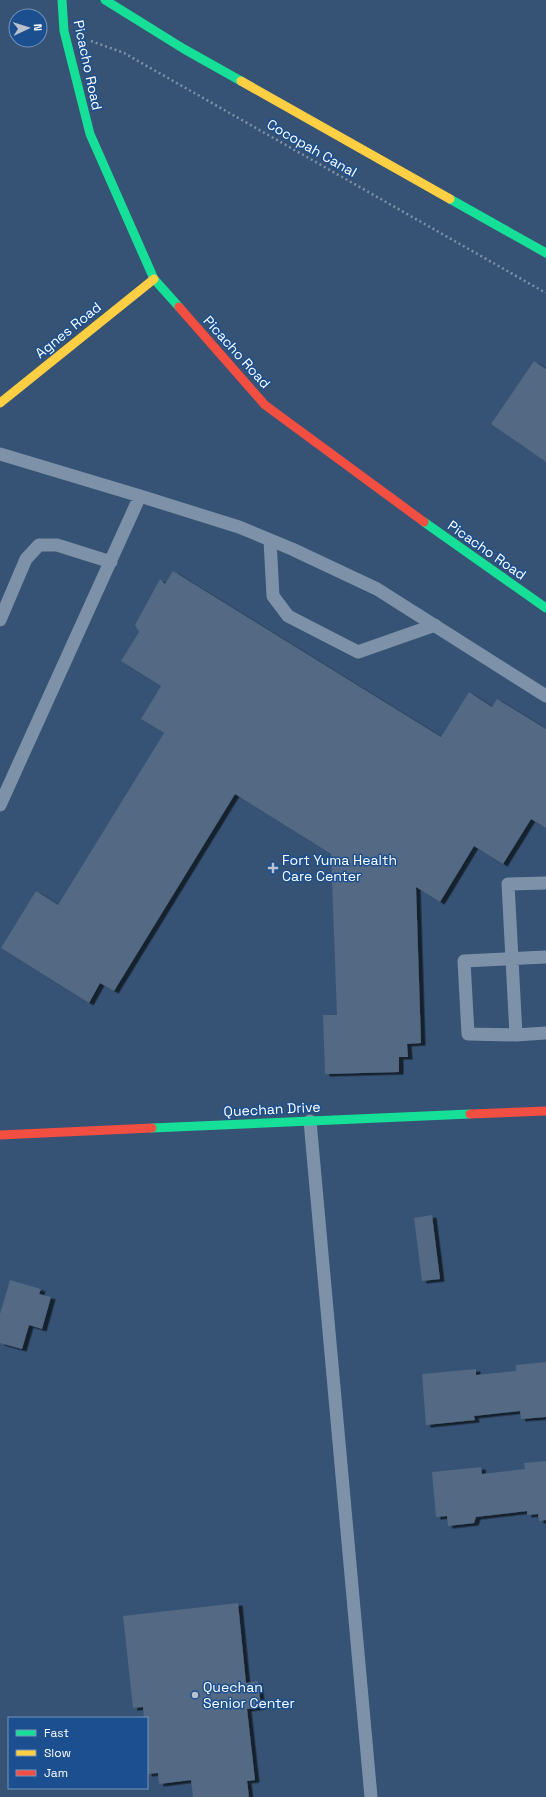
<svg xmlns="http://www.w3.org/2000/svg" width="546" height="1797" viewBox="0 0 546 1797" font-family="'Space Grotesk',sans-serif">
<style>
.building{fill:#526984;filter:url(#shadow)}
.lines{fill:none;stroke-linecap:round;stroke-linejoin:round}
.path{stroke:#7d92a8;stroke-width:2.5;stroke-dasharray:2 3;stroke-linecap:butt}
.lane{stroke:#7d92a8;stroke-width:13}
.fast{stroke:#16e098;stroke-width:9}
.slow{stroke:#ffcf43;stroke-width:9}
.jam{stroke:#f24e42;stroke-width:9}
.poi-dot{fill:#b9c2ce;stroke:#1b4f8f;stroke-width:1.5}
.labels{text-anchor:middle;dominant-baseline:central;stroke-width:3;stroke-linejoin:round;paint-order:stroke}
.street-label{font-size:14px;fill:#fff;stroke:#1b4f8f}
.poi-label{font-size:14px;fill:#fff;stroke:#1b4f8f;text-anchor:start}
</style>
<defs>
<filter id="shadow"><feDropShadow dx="4.5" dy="2.5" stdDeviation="0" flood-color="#0009"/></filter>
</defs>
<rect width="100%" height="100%" fill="#365274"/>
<!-- building -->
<path class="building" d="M534,361L546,369V462L491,424Z
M173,571L441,737L469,692L492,707L497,699L546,729V828L531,819L503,864L474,846L440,902L416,887L421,1043L407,1044L408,1057H399V1072L325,1074L323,1015H337L331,854L235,794L114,991L100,983L89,1003L1,948L36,891L58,905L164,733L141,719L161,686L121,661L139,632L135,625L160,579L165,584Z
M432,1215L440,1279L422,1281L414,1218Z
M10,1280L41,1289L39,1294L51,1297L42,1329L29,1325L22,1349L0,1343V1314Z
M546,1362V1417L521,1419L520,1411L474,1416L475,1420L426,1425L422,1374L476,1369V1375L516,1371V1365Z
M546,1461V1520L539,1521L538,1514L527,1515V1511L476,1517L474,1523L448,1526L447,1516L436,1517L432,1472L481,1467L482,1474L525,1469L524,1463Z
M238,1603L246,1683L258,1681L261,1707L247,1709L255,1780L247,1781L249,1797H193L191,1780L159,1784L158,1773L147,1774V1718H144L143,1707L133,1708L123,1616Z"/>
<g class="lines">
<!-- path -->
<path class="path" d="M91,41L124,53L546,293"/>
<!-- lane -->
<path class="lane" d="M0,454L140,496
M270,540L273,596L288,616L358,652L435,625
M0,620L26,559L39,545H57L111,562
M0,805L140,496L239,527L292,549L377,589L546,696
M546,883L508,884L516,1035L546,1033
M516,1035L468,1034L464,961L546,957
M310,1121L371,1797"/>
<!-- fast -->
<path class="fast" d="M62,0L64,31L90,134L154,279L179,307
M105,0L184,49L241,81
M450,199L546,253
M424,522L546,608
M152,1128L470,1114"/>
<!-- slow -->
<path class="slow" d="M241,81L450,199
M0,403L154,279"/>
<!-- jam -->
<path class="jam" d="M179,307L265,405L424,522
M470,1114L546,1111
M0,1135L152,1128"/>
</g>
<!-- markers -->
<g class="poi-dot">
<path d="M271 862h4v4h4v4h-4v4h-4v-4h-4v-4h4z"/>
<circle cx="195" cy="1695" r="4"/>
</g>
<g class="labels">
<!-- street labels -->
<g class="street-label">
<text transform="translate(88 65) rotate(78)">Picacho Road</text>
<text transform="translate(312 148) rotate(30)">Cocopah Canal</text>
<text transform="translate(68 330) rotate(-39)">Agnes Road</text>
<text transform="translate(237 352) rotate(48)">Picacho Road</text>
<text transform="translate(487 550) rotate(35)">Picacho Road</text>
<text transform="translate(272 1109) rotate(-3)">Quechan Drive</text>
</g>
<!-- poi labels -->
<g class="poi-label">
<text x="282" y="860">Fort Yuma Health<tspan x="282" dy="16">Care Center</tspan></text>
<text x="203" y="1687">Quechan<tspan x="203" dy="16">Senior Center</tspan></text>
</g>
</g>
<!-- legend -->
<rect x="8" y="1717" width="140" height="72" fill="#1b4f8f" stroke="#7695bc"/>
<rect x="16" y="1730" width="20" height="6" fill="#16e098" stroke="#7695bc"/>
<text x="44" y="1737" font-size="12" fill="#ffffff">Fast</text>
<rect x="16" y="1750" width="20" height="6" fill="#ffcf43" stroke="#7695bc"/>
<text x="44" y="1757" font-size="12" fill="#ffffff">Slow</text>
<rect x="16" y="1770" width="20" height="6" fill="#f24e42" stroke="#7695bc"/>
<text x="44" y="1777" font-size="12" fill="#ffffff">Jam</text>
<!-- north arrow -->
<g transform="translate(28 28) rotate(86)"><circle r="19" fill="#1b4f8f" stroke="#7695bc"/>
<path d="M0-3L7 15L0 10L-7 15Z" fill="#b9c2ce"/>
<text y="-6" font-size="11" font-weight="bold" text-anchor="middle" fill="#ffffff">N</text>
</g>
</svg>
